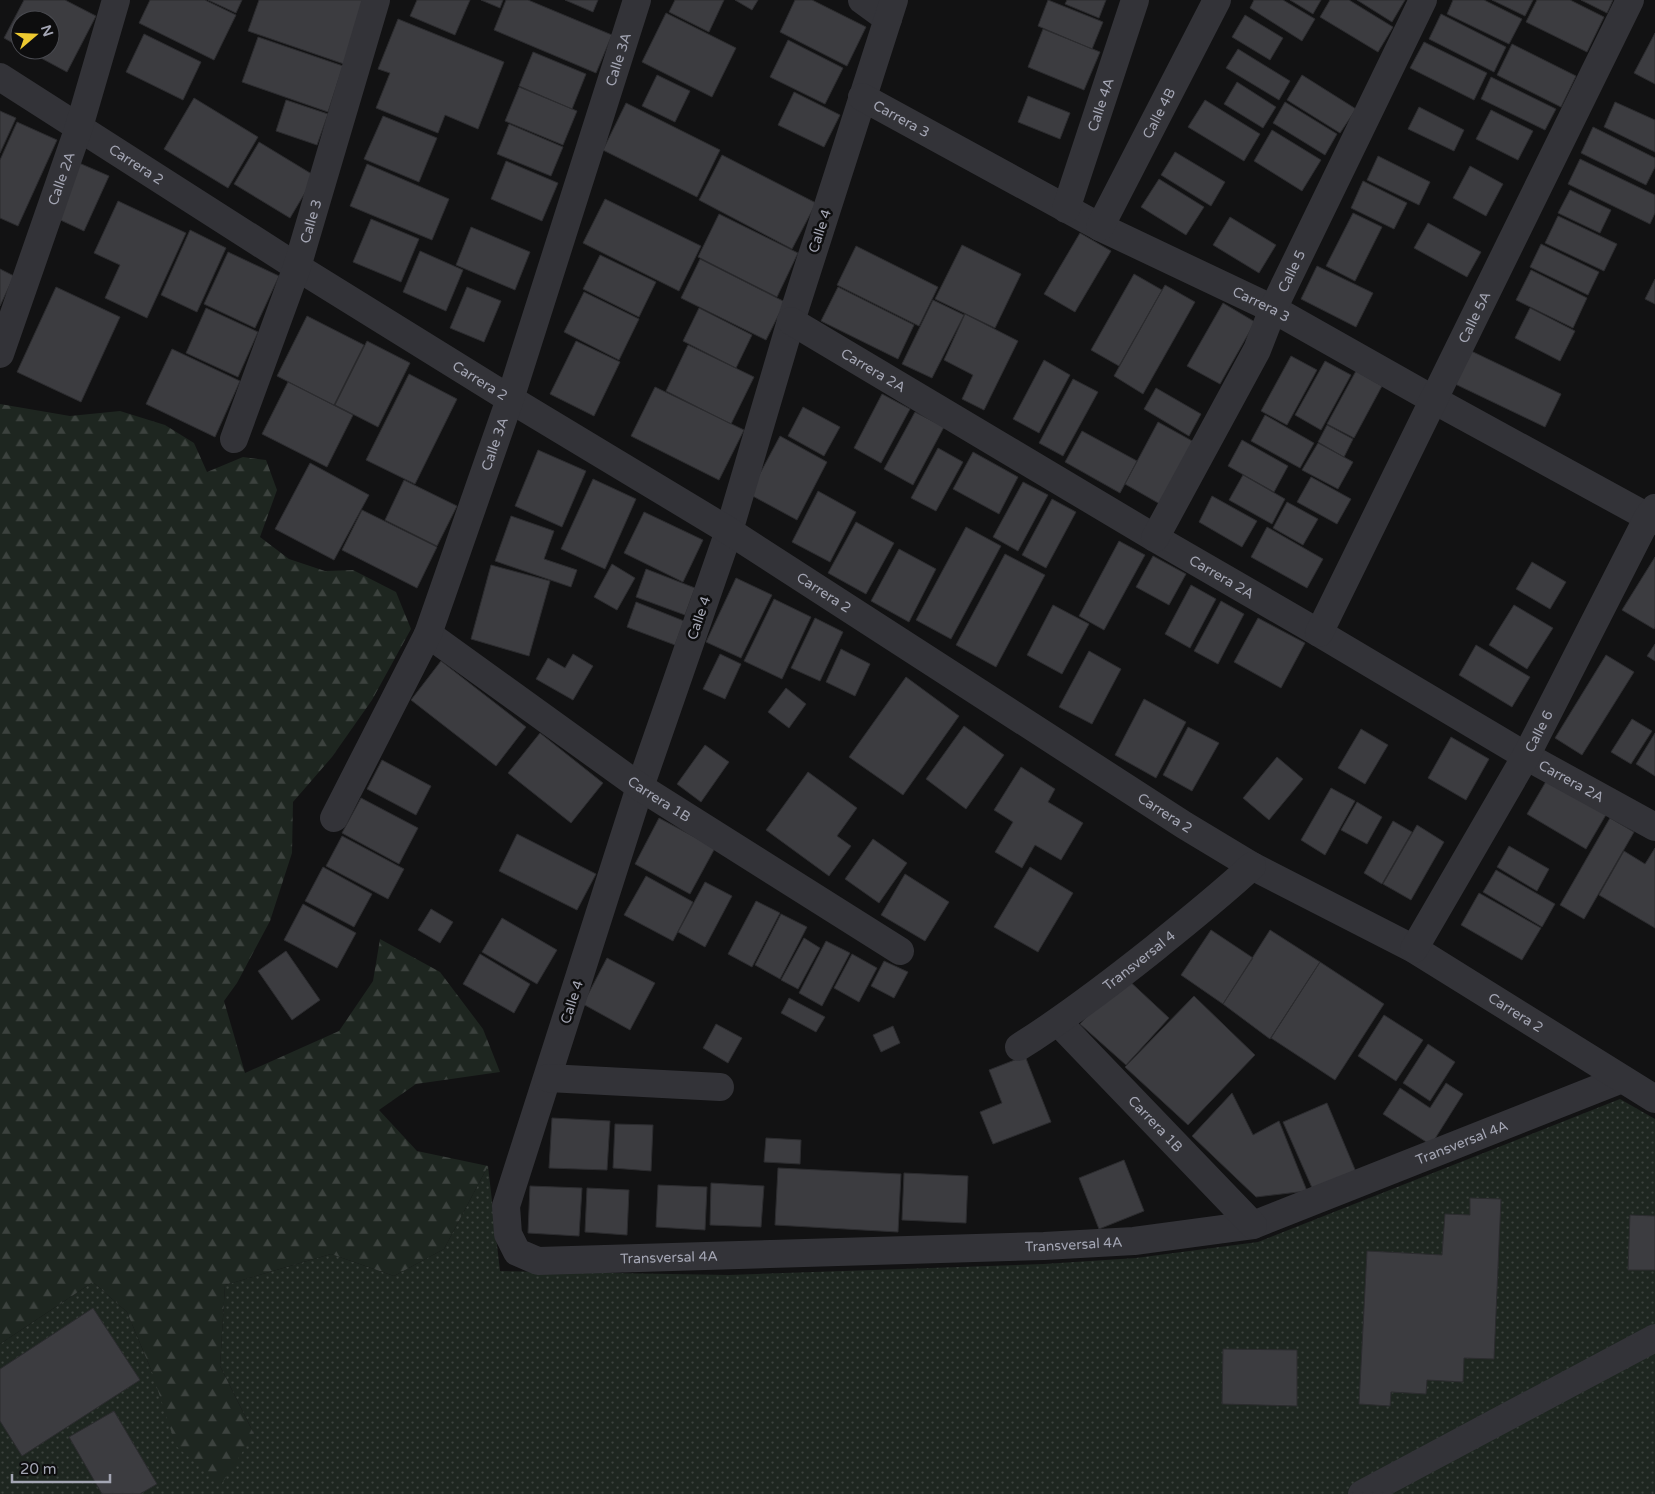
<svg xmlns="http://www.w3.org/2000/svg" width="1655" height="1494" viewBox="0 0 1655 1494" font-family="'Varela Round',sans-serif">
<style>
.grass{fill:url(#grass-dots)}
.forest{fill:url(#forest-firs)}
.building{fill:#3c3c40;stroke:#2c2c2f}
.lines{fill:none;stroke-linecap:round;stroke-linejoin:round}
.street{stroke:#333338;stroke-width:28}
.labels{text-anchor:middle;dominant-baseline:central;stroke-width:5;stroke-linejoin:round;paint-order:stroke}
.street-label{font-size:14px;fill:#a4a6b4;stroke:#0d0d0e}
</style>
<defs>
<pattern id="grass-dots" width="8" height="8" patternUnits="userSpaceOnUse" patternTransform="scale(1.25)"><rect width="8" height="8" fill="#1e2620"/><path d="M2 2h.1M6 6h.1" fill="none" stroke="#3c423e" stroke-width="1.8" stroke-linecap="round"/></pattern>
<pattern id="forest-firs" width="22" height="20" patternUnits="userSpaceOnUse" patternTransform="scale(1.25)"><rect width="22" height="20" fill="#1e2620"/><path d="M5 1l3.5 6h-7zM16 11l3.5 6h-7z" fill="#3c423e"/></pattern>
</defs>
<rect width="100%" height="100%" fill="#121213"/>
<!-- grass -->
<path class="grass" d="M1620,1099L1655,1119V1494H0V1344L93,1282L127,1312L152,1372L254,1434L220,1366L225,1285L331,1254L394,1276L444,1249L488,1166L500,1271L729,1275L1044,1264L1136,1258L1258,1242Z"/>
<!-- forest -->
<path class="forest" d="M0,404L70,416L120,411L165,425L194,443L207,472L243,457L266,460L277,490L260,537L289,559L325,571L353,570L396,592L411,629L372,700L332,757L293,802L292,853L270,921L237,983L224,1001L245,1073L339,1031L373,981L380,939L440,972L483,1029L500,1072L416,1084L379,1110L417,1151L488,1166L444,1249L394,1276L331,1254L225,1285L220,1366L254,1434L221,1485L176,1446L152,1372L127,1312L93,1282L0,1344Z"/>
<!-- building -->
<path class="building" d="M24,0H65L96,16L67,72L26,50H50V20H20V47L4,38Z
M150,0H205L236,15L214,60L139,23Z
M208,0H242L236,13Z
M259,0H365L344,64L248,31Z
M417,0H470L455,35L410,16Z
M481,0H503L500,8Z
M506,0H528L612,35L596,73L494,30Z
M565,0H598L593,12Z
M675,0H724L709,32L669,12Z
M735,0H758L752,10Z
M795,0H812L866,27L847,66L780,32Z
M1048,0L1103,22L1092,49L1038,26Z
M1067,0H1106L1099,18L1065,4Z
M1254,0H1283L1315,19L1302,41L1250,8Z
M1290,0H1321L1313,14Z
M1330,0H1349L1393,27L1378,52L1320,17Z
M1357,0H1405L1392,22Z
M1453,0H1484L1522,19L1509,44L1447,14Z
M1492,0H1533L1525,16Z
M1537,0H1570L1604,17L1587,52L1526,22Z
M1581,0H1613L1607,13Z
M666,13L736,48L712,97L642,62Z
M1441,14L1506,47L1494,72L1429,39Z
M1245,15L1283,38L1270,60L1232,37Z
M398,19L504,62L478,129L445,115L438,133L376,108L390,73L378,69Z
M1043,29L1100,52L1084,90L1028,67Z
M1655,33V84L1634,73Z
M144,34L201,62L183,100L126,72Z
M258,37L343,66L328,112L242,82Z
M788,40L843,68L825,104L770,77Z
M1424,42L1487,73L1474,100L1410,68Z
M1512,44L1576,76L1561,107L1497,75Z
M1238,49L1290,81L1279,100L1226,68Z
M533,52L586,74L572,109L519,86Z
M657,75L690,91L675,122L642,106Z
M1302,75L1356,109L1340,133L1287,100Z
M1491,77L1556,109L1545,130L1481,99Z
M1237,82L1276,107L1263,128L1224,104Z
M519,87L577,111L563,145L505,121Z
M794,92L840,115L824,147L778,125Z
M1028,96L1070,113L1060,139L1018,122Z
M194,98L258,137L228,188L164,149Z
M286,100L328,114L317,145L276,131Z
M1205,100L1260,134L1244,161L1188,127Z
M1285,102L1337,134L1325,155L1273,123Z
M1615,102L1655,120V152L1604,127Z
M626,103L720,150L697,197L603,150Z
M1419,107L1464,130L1454,151L1408,129Z
M1491,110L1533,131L1518,160L1476,139Z
M0,111L16,118L0,153Z
M383,116L437,138L419,182L364,159Z
M17,122L57,140L18,226L0,218V160Z
M509,124L563,147L551,176L497,154Z
M1593,127L1655,158V167L1646,185L1581,153Z
M1272,130L1321,160L1302,191L1254,161Z
M259,142L315,176L290,218L234,184Z
M1175,152L1225,182L1211,206L1161,175Z
M722,155L816,203L792,249L699,200Z
M1378,156L1430,182L1419,205L1367,180Z
M1580,159L1655,195V213L1650,224L1568,184Z
M506,161L558,183L542,221L491,199Z
M79,163L109,176L84,231L54,217Z
M367,164L449,199L432,240L350,206Z
M1470,166L1503,184L1486,216L1453,198Z
M1159,179L1204,207L1186,235L1141,207Z
M1363,181L1407,203L1394,229L1351,208Z
M1570,190L1611,210L1600,233L1558,213Z
M605,199L701,246L679,291L583,243Z
M118,201L186,233L147,318L105,298L120,265L94,253Z
M1353,213L1382,227L1355,281L1326,266Z
M719,214L798,253L777,297L698,257Z
M1558,216L1617,244L1604,271L1545,243Z
M1230,217L1276,245L1259,273L1213,245Z
M371,219L419,239L401,282L353,262Z
M1428,223L1481,252L1467,277L1414,248Z
M471,227L530,252L515,290L456,265Z
M190,230L226,248L197,312L161,295Z
M1080,233L1111,251L1075,312L1044,294Z
M1541,244L1599,272L1588,295L1530,267Z
M962,245L1021,274L995,328L935,299Z
M856,246L938,287L919,326L837,285Z
M420,251L463,270L446,311L403,292Z
M228,252L279,276L255,328L204,304Z
M600,255L656,282L639,317L583,289Z
M700,259L785,302L766,340L681,298Z
M1317,266L1373,293L1356,327L1301,299Z
M0,269L14,276L0,306Z
M1531,270L1587,298L1573,328L1516,300Z
M1134,274L1162,290L1119,366L1091,350Z
M1655,279V304L1645,299Z
M1165,285L1195,302L1143,394L1114,376Z
M56,287L120,317L81,402L17,372Z
M467,287L501,301L484,342L450,328Z
M838,287L914,325L898,359L821,321Z
M584,292L639,319L619,360L564,332Z
M933,300L964,315L932,378L902,364Z
M1223,303L1255,322L1220,384L1187,366Z
M206,308L258,332L238,377L186,353Z
M699,308L752,335L736,368L683,341Z
M1530,308L1575,331L1560,361L1515,338Z
M965,314L1018,341L984,410L962,399L973,375L944,360Z
M307,316L364,345L334,405L277,376Z
M367,341L410,363L378,427L335,405Z
M576,341L620,362L594,416L550,394Z
M688,345L754,377L731,424L666,391Z
M172,349L240,381L215,437L146,404Z
M1469,350L1561,394L1545,427L1453,383Z
M1291,356L1317,370L1287,425L1261,411Z
M1044,360L1070,375L1039,433L1013,419Z
M1325,361L1351,375L1321,430L1295,415Z
M1356,371L1382,386L1354,438L1327,424Z
M409,374L457,399L415,484L366,460Z
M1073,379L1098,392L1063,456L1039,443Z
M288,382L353,415L327,467L262,434Z
M655,387L744,430L719,480L631,436Z
M1156,388L1201,414L1189,436L1144,409Z
M882,394L910,409L881,463L854,448Z
M803,407L840,427L824,456L788,436Z
M915,412L944,427L913,485L884,469Z
M1265,415L1314,443L1300,468L1251,441Z
M1158,422L1194,442L1160,504L1125,484Z
M1327,425L1353,439L1344,457L1318,442Z
M1082,431L1137,461L1120,493L1065,462Z
M780,436L827,462L797,520L749,494Z
M1242,440L1288,466L1274,492L1228,466Z
M1318,443L1353,462L1338,489L1302,470Z
M938,448L963,462L936,511L911,498Z
M538,450L586,471L562,527L515,506Z
M973,452L1018,477L999,514L953,489Z
M310,463L369,495L334,560L275,529Z
M1243,475L1285,499L1272,524L1229,500Z
M1311,477L1351,499L1337,524L1297,502Z
M593,479L636,499L605,569L561,549Z
M404,480L457,506L437,546L385,520Z
M1023,482L1048,495L1018,551L993,537Z
M818,491L856,512L830,562L792,542Z
M1212,496L1257,521L1242,547L1199,522Z
M1052,499L1076,512L1046,568L1022,555Z
M1287,502L1318,519L1303,545L1273,528Z
M362,510L437,547L417,588L342,550Z
M644,512L703,540L683,582L624,553Z
M511,516L554,531L544,559L577,570L571,587L495,561Z
M856,522L894,543L866,594L828,573Z
M966,527L1001,546L951,639L916,620Z
M1267,527L1323,559L1307,588L1251,557Z
M1119,541L1145,555L1104,630L1079,616Z
M899,549L936,569L909,622L871,601Z
M1005,554L1045,575L996,667L956,645Z
M1153,556L1186,574L1169,605L1136,587Z
M1655,557V627L1654,629L1622,610Z
M1532,562L1566,582L1550,609L1516,589Z
M612,564L635,578L617,610L594,597Z
M491,565L550,581L529,656L471,639Z
M646,569L695,588L685,615L636,597Z
M736,578L772,595L741,658L706,642Z
M1191,585L1216,599L1190,648L1165,634Z
M774,599L811,617L782,679L744,661Z
M1221,601L1244,614L1218,664L1194,651Z
M636,602L684,621L675,645L627,627Z
M1053,605L1089,624L1062,674L1027,655Z
M1514,605L1553,628L1527,669L1489,645Z
M815,618L843,632L820,681L791,668Z
M1258,618L1305,643L1281,688L1234,662Z
M1655,644V661L1647,656Z
M1476,645L1530,677L1512,707L1459,675Z
M841,649L870,664L855,696L826,682Z
M1089,651L1121,669L1092,724L1059,707Z
M573,654L593,666L573,700L536,679L548,658L565,668Z
M720,654L741,664L725,699L703,689Z
M1606,655L1634,672L1582,755L1555,738Z
M441,661L526,727L496,766L411,700Z
M906,677L959,716L903,795L849,757Z
M786,688L806,704L789,728L768,712Z
M1144,699L1186,722L1156,778L1115,755Z
M1632,719L1652,731L1631,764L1611,752Z
M964,726L1004,755L966,809L926,779Z
M1188,727L1219,743L1192,791L1163,775Z
M1361,729L1388,745L1365,784L1338,768Z
M540,733L603,783L571,823L508,773Z
M1655,733V776L1636,764Z
M1451,737L1489,759L1466,800L1428,778Z
M705,745L729,762L701,802L677,784Z
M1277,757L1303,779L1269,820L1243,798Z
M382,760L431,786L416,815L367,789Z
M1021,767L1055,789L1048,802L1083,823L1061,860L1035,845L1022,868L995,852L1013,822L994,810Z
M808,772L857,808L837,836L851,846L829,876L766,830Z
M1548,778L1607,813L1586,849L1527,814Z
M1331,788L1355,801L1325,855L1301,840Z
M361,798L418,828L399,864L342,833Z
M1357,802L1382,817L1367,844L1341,830Z
M659,818L715,848L690,894L635,864Z
M1610,818L1634,832L1584,919L1560,905Z
M1393,821L1412,832L1382,884L1364,873Z
M1417,825L1444,842L1411,900L1383,884Z
M517,834L596,874L577,910L499,871Z
M342,836L404,869L388,899L326,866Z
M873,839L907,863L879,903L845,879Z
M1509,846L1549,869L1537,891L1497,867Z
M1655,848V928L1599,895L1624,851L1645,864Z
M323,867L372,894L354,927L305,901Z
M1030,867L1073,893L1038,952L994,927Z
M1496,870L1555,904L1542,927L1483,892Z
M905,874L949,902L925,941L881,915Z
M646,876L693,902L673,941L624,915Z
M705,882L732,896L705,947L678,932Z
M1479,893L1541,928L1522,960L1461,925Z
M756,901L780,913L752,967L728,954Z
M303,904L356,933L337,968L284,940Z
M431,909L453,922L440,943L418,930Z
M781,914L807,927L780,979L755,965Z
M502,918L557,950L537,984L482,952Z
M1211,930L1253,958L1223,1004L1181,975Z
M1270,930L1320,962L1270,1039L1223,1004Z
M804,938L820,948L798,989L781,980Z
M826,941L850,953L822,1006L799,993Z
M286,951L320,1000L292,1020L258,971Z
M480,954L530,984L514,1013L463,984Z
M852,954L877,968L859,1002L834,988Z
M607,958L655,983L630,1030L583,1004Z
M884,961L908,972L894,998L871,986Z
M1320,962L1384,1004L1335,1080L1271,1038Z
M1124,976L1169,1018L1126,1065L1080,1024Z
M1194,996L1255,1055L1188,1125L1125,1067Z
M789,998L825,1017L816,1032L781,1013Z
M1384,1015L1423,1040L1396,1081L1358,1056Z
M716,1024L742,1038L728,1063L703,1048Z
M893,1026L900,1043L881,1052L873,1035Z
M1428,1044L1455,1062L1430,1101L1403,1083Z
M1025,1056L1051,1122L993,1144L980,1112L1002,1103L989,1070Z
M1446,1083L1463,1094L1431,1145L1383,1114L1400,1088L1430,1108Z
M1232,1093L1253,1135L1279,1121L1307,1191L1256,1197L1192,1136Z
M1327,1103L1356,1172L1313,1190L1283,1122Z
M552,1118L610,1121L607,1170L549,1168Z
M615,1124L653,1125L651,1171L613,1168Z
M766,1138L801,1140L800,1164L764,1162Z
M1124,1160L1144,1211L1099,1229L1079,1178Z
M778,1168L901,1174L898,1232L775,1225Z
M904,1173L968,1176L966,1223L902,1220Z
M711,1183L764,1186L761,1227L710,1225Z
M658,1185L707,1187L705,1230L656,1227Z
M530,1186L582,1188L579,1236L528,1233Z
M587,1188L629,1190L627,1235L585,1232Z
M1470,1198L1501,1199L1494,1359L1464,1358L1463,1382L1427,1380L1426,1394L1391,1392L1390,1406L1359,1404L1367,1251L1442,1255L1445,1214L1470,1215Z
M1630,1215L1655,1216V1270H1628Z
M93,1308L140,1380L22,1456L0,1421V1369Z
M1223,1349L1297,1350V1406L1222,1404Z
M114,1411L157,1484L140,1494H102L69,1437Z"/>
<g class="lines">
<!-- street -->
<g class="street">
<path d="M862,0L888,19"/>
<path id="s1" d="M894,0L791,321L729,531L640,787L506,1206L508,1234L517,1252L538,1261L1044,1246L1134,1241L1253,1225L1622,1079"/>
<path id="s2" d="M0,77L297,267L510,399L729,531L1184,825L1252,866L1414,949L1655,1099"/>
<path id="s3" d="M862,97L1100,227L1273,309L1434,400L1655,521"/>
<path id="s4" d="M1066,209L1135,0"/>
<path id="s5" d="M1100,227L1217,0"/>
<path id="s6" d="M791,321L1155,538L1319,633L1526,756L1655,827"/>
<path id="s7" d="M0,354L79,127L116,0"/>
<path id="s8" d="M234,439L297,267L376,0"/>
<path id="s9" d="M1155,538L1257,350L1273,309L1423,0"/>
<path id="s10" d="M1319,633L1630,0"/>
<path id="s11" d="M428,634L640,787L900,951"/>
<path id="s12" d="M334,818L428,634L510,399L637,0"/>
<path id="s13" d="M1414,949L1526,756L1648,517L1655,508"/>
<path id="s14" d="M1058,1022L1253,1225"/>
<path id="s15" d="M1019,1047C1067,1017 1111,983 1155,948C1188,921 1221,895 1252,866"/>
<path d="M548,1078L720,1087"/>
<path d="M1362,1494L1655,1338"/>
</g>
</g>
<g class="labels">
<!-- street labels -->
<g class="street-label">
<text stroke="none"><textPath href="#s12" startOffset="812">Calle 3A</textPath></text>
<text stroke="none"><textPath href="#s4" startOffset="110">Calle 4A</textPath></text>
<text stroke="none"><textPath href="#s5" startOffset="128">Calle 4B</textPath></text>
<text stroke="none"><textPath href="#s3" startOffset="45">Carrera 3</textPath></text>
<text stroke="none"><textPath href="#s2" startOffset="162">Carrera 2</textPath></text>
<text stroke="none"><textPath href="#s7" startOffset="186">Calle 2A</textPath></text>
<text stroke="none"><textPath href="#s8" startOffset="231">Calle 3</textPath></text>
<text transform="translate(820 231) rotate(-72)">Calle 4</text>
<text stroke="none"><textPath href="#s9" startOffset="300">Calle 5</textPath></text>
<text stroke="none"><textPath href="#s3" startOffset="450">Carrera 3</textPath></text>
<text stroke="none"><textPath href="#s10" startOffset="352">Calle 5A</textPath></text>
<text stroke="none"><textPath href="#s6" startOffset="96">Carrera 2A</textPath></text>
<text stroke="none"><textPath href="#s2" startOffset="568">Carrera 2</textPath></text>
<text stroke="none"><textPath href="#s12" startOffset="408">Calle 3A</textPath></text>
<text stroke="none"><textPath href="#s6" startOffset="501">Carrera 2A</textPath></text>
<text stroke="none"><textPath href="#s2" startOffset="972">Carrera 2</textPath></text>
<text transform="translate(699 618) rotate(-71)">Calle 4</text>
<text stroke="none"><textPath href="#s13" startOffset="251">Calle 6</textPath></text>
<text stroke="none"><textPath href="#s6" startOffset="906">Carrera 2A</textPath></text>
<text stroke="none"><textPath href="#s11" startOffset="284">Carrera 1B</textPath></text>
<text stroke="none"><textPath href="#s2" startOffset="1378">Carrera 2</textPath></text>
<text stroke="none"><textPath href="#s15" startOffset="148">Transversal 4</textPath></text>
<text transform="translate(572 1002) rotate(-72)">Calle 4</text>
<text stroke="none"><textPath href="#s2" startOffset="1782">Carrera 2</textPath></text>
<text stroke="none"><textPath href="#s14" startOffset="141">Carrera 1B</textPath></text>
<text stroke="none"><textPath href="#s1" startOffset="2279">Transversal 4A</textPath></text>
<text stroke="none"><textPath href="#s1" startOffset="1874">Transversal 4A</textPath></text>
<text stroke="none"><textPath href="#s1" startOffset="1469">Transversal 4A</textPath></text>
</g>
</g>
<!-- north arrow -->
<g transform="translate(35 35) rotate(71)"><circle r="24" fill="#0d0d0e" stroke="#494a50"/>
<path d="M0-4L9 19L0 12L-9 19Z" fill="#edc930"/>
<text y="-8" font-size="14" font-weight="bold" text-anchor="middle" fill="#a4a6b4">N</text>
</g>
<!-- scale -->
<path d="M12 1474v8h98v-8" fill="none" stroke="#a4a6b4" stroke-width="2.5"/>
<text x="20" y="1474" font-size="15" fill="#a4a6b4" stroke="#0d0d0e" stroke-width="4" paint-order="stroke">20 m</text>
</svg>
